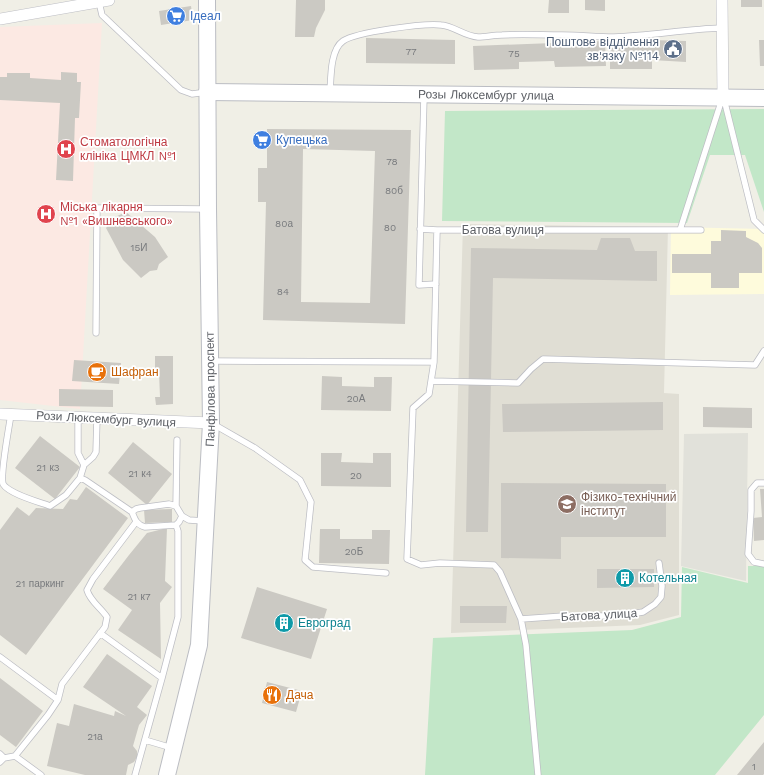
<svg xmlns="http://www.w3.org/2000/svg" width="764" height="775" viewBox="0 0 764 775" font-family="'Work Sans',sans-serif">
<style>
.commercial{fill:#fefbdc}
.industrial{fill:#e1e1da}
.education{fill:#e0ded4}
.medical{fill:#fce9e3}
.green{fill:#c2e7c8}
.building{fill:#cbc9c3;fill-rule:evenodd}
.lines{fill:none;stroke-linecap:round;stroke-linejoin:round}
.lane-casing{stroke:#bdbec4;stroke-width:7}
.street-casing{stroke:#bdbec4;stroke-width:12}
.secondary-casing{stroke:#bbbdc3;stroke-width:18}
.lane{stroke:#fff;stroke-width:5.5}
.street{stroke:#fff;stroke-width:11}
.secondary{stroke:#fff;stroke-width:16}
.labels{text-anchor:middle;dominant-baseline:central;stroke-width:3.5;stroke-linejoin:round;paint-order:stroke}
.number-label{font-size:10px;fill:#787a7d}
.shop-label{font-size:12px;fill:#366cbe;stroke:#fff;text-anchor:start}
.service-label{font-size:12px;fill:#4e5e75;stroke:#fff;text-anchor:end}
.street-label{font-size:12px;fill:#5d6066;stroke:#fff}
.health-label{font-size:12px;fill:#be3a42;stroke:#fff;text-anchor:start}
.food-label{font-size:12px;fill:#c56008;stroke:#fff;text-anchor:start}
.education-label{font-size:12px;fill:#785e54;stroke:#fff;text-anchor:start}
.culture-label{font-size:12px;fill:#0d838f;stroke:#fff;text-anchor:start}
</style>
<rect width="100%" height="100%" fill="#f0efe6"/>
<!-- commercial -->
<path class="commercial" d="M671,227L764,229V294L670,295Z"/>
<!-- industrial -->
<path class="industrial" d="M748,433L746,581L681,566L684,434Z"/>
<!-- education -->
<path class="education" d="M463,224L668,227L664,393L679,394V615L640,625L451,633Z"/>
<!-- medical -->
<path class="medical" d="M102,23L80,409L0,400V27Z"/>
<!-- green -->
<path class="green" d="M764,109V212L745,155H710L687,223L442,221L445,111Z
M748,566H764V715L715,775H425L433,638L632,630L681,617L682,567L748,583Z"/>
<!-- building -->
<path class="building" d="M296,0H325V10L316,28L314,37H295Z
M549,0H569V13H548Z
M585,0H605V11L585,10Z
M741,0H762V7H741Z
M191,6L193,20L161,25L159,11Z
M366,38L455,40V64L366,63Z
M651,40L686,41V62L652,60V69H610V47H651Z
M759,40H764V66H760Z
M605,41L606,66L555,67L554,61L519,62V69L474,70L473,46Z
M61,72L77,73V82H81L79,118H75L73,181L56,180L60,103L0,100V77H7V73H30V78L61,80Z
M267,129L411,130L405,324L263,320L266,202H258V168H267ZM303,149L375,151L370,303L301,302Z
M126,212L155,237L168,257L159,264L157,270L150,271L141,278L123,260L106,228L115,217Z
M721,230L746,231V237L758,243L762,248V273H739V288H711V273H672V254H711V241H721Z
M601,238H630L635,251H657V281L493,278L488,532H466L471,248L597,250Z
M155,356H173V404L156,405L155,397H160L159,372H155Z
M74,360L121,363L119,384L72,381Z
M322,376L342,377V386L374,387V377H392L391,411L321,410Z
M59,389L113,390V407L59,406Z
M663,402V430L503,432L502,404Z
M703,407L752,408V428L703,427Z
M40,436L80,467L55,499L15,468Z
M133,442L172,474L147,505L108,473Z
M321,453H342L341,462L373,463V453H391V487L321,486Z
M501,483L666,484V537H561V559L501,558Z
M86,487L128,518L26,655L0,635V530L17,507L29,516L36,508L63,509L70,499L77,500Z
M760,489H764V540L754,541L753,518L762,517Z
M172,509V522L145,523L144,510Z
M167,528L165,581L172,587L160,603L161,659L118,630L132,610L103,589L129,555L147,533Z
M320,529H340V539H372V530H390L389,564L319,563Z
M597,569H654V587L597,588Z
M257,587L327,609L311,659L241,638Z
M460,606H507L506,623H460Z
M107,654L152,686L137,707L147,715L139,725L133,746L137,751V757L134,762L128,765L126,775H85L47,766L57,723L69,726L74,704L114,716L115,711L126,716L83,687Z
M0,678L43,711L16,747L0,735Z
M267,682L302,691L296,712L262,703Z
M764,742V774L763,775H737Z"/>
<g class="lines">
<!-- lane casing -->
<g class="lane-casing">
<path id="lane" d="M99,2L102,15L181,90L192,94L207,92
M330,93C331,78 330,50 343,41C356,32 424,23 441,25C454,26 464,36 478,37C486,37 494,35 502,35C522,34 542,35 562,35C579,35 596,37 614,37C650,36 686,29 722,28
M424,96L419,285L436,284
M724,99L754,220L764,230
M420,229L437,230
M680,230L722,99
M96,333L97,208L207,209
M212,361L434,362
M431,381L518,383L531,369L543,359L755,365L764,351
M11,414C9,428 0,474 3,484C9,494 39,502 50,506L66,495L80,478L84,465L93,457L96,452L97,418
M78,417V453L84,465
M213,424L255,448L300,480L311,502L305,560L313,567L386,573
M80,478L85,480L132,512L136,509L140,508L169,504L176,506L182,516L189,520L204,521
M764,483H757L751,490V511L748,554L754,562L764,564
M176,506L177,440
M132,512C135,520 137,525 145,527L176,525L179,522L182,516
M521,619L564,616L587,617L631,614L643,612L655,604L661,597L662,586L659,563
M100,633L162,678
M0,657L58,700
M145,740L172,748
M0,754L4,758
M15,756L41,775
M0,762L4,758L15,756L48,715L58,700L62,684L105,627L107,617C100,607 90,601 87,590L93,579L136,522
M135,775L162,678L178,617V531L176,525
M538,775L526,645L521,619L500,572L494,565L440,563L421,565L407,559L413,408L429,394L434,362L437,230H701"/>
</g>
<!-- street casing -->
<g class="street-casing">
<path id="street" d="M722,0L723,97
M0,19L109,0
M0,414L211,423"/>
</g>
<!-- secondary casing -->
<g class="secondary-casing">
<g id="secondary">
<path id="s1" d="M207,92L764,98"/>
<path id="s2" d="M167,775L199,645L211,423L208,209L207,0"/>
</g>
</g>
<!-- lane -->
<use href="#lane" class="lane"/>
<!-- street -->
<use href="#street" class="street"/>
<!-- secondary -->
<use href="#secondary" class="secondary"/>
</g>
<!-- icons -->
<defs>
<g id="supermarket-disc" transform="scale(1)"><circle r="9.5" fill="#3f7fe0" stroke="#fff"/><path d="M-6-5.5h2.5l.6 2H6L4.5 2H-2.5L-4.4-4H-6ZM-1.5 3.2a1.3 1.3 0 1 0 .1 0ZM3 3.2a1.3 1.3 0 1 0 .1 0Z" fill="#fff"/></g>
<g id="civic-disc" transform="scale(1)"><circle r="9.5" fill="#5c6f8a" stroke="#fff"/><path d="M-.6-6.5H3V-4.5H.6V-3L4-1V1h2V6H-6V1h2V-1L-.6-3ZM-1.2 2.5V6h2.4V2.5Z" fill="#fff"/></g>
<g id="hospital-disc" transform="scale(1)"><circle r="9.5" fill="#e0444e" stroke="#fff"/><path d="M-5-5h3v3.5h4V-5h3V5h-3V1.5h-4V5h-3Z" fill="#fff"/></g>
<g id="cafe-disc" transform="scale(1)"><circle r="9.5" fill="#e8710a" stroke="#fff"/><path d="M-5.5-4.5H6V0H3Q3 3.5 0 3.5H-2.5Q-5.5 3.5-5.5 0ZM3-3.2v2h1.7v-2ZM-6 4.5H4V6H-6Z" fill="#fff"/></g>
<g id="university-disc" transform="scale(1)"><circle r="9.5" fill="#8d6e63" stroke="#fff"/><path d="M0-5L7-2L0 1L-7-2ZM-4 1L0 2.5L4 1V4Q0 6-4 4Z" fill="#fff"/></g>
<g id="building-disc" transform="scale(1)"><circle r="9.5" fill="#0f9aa8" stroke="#fff"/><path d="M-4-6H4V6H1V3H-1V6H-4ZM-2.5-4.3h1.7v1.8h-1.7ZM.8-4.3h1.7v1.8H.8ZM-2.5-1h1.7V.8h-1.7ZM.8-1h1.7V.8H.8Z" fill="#fff"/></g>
<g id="restaurant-disc" transform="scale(1)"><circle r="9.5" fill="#e8710a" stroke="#fff"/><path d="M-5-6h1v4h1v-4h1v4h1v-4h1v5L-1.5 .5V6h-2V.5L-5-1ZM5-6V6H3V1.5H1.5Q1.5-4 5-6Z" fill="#fff"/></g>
</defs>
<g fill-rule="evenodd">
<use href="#supermarket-disc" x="176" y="16"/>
<use href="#civic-disc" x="673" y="49"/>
<use href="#supermarket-disc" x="262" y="140"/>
<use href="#hospital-disc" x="66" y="149"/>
<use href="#hospital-disc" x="46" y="214"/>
<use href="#cafe-disc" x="97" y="372"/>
<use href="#university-disc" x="567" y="504"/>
<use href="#building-disc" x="625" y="578"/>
<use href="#building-disc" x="284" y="623"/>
<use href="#restaurant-disc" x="272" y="695"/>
</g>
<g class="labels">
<!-- number labels -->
<g class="number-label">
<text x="411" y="51">77</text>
<text x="514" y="53">75</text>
<text x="392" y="161">78</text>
<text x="394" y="190">80б</text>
<text x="284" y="223">80а</text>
<text x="390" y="227">80</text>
<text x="139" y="247">15И</text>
<text x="283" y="291">84</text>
<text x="356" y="398">20А</text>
<text x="48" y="467">21 к3</text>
<text x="140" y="473">21 к4</text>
<text x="356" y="475">20</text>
<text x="354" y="551">20Б</text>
<text x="40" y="583">21 паркинг</text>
<text x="139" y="596">21 к7</text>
<text x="95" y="736">21а</text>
<text x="754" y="766">1</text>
</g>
<!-- shop labels -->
<g class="shop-label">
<text x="190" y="16">Ідеал</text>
<text x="276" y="140">Купецька</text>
</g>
<!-- service labels -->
<g class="service-label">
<text x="659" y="42">Поштове відділення<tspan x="659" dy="14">зв'язку №114</tspan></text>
</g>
<!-- street labels -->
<g class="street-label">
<text stroke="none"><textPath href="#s1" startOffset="279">Розы Люксембург улица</textPath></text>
<text x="503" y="230">Батова вулиця</text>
<text stroke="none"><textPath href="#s2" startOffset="390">Панфілова проспект</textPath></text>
<text transform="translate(106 419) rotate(3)">Рози Люксембург вулиця</text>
<text transform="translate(599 615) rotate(-3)">Батова улица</text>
</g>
<!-- health labels -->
<g class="health-label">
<text x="80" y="142">Стоматологічна<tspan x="80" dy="14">клініка ЦМКЛ №1</tspan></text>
<text x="60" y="207">Міська лікарня<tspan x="60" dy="14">№1 «Вишневського»</tspan></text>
</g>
<!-- food labels -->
<g class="food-label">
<text x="111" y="372">Шафран</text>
<text x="286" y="695">Дача</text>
</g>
<!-- education labels -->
<g class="education-label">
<text x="581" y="497">Фізико-технічний<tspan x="581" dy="14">інститут</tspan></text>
</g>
<!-- culture labels -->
<g class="culture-label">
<text x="639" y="578">Котельная</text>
<text x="298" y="623">Евроград</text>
</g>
</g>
</svg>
